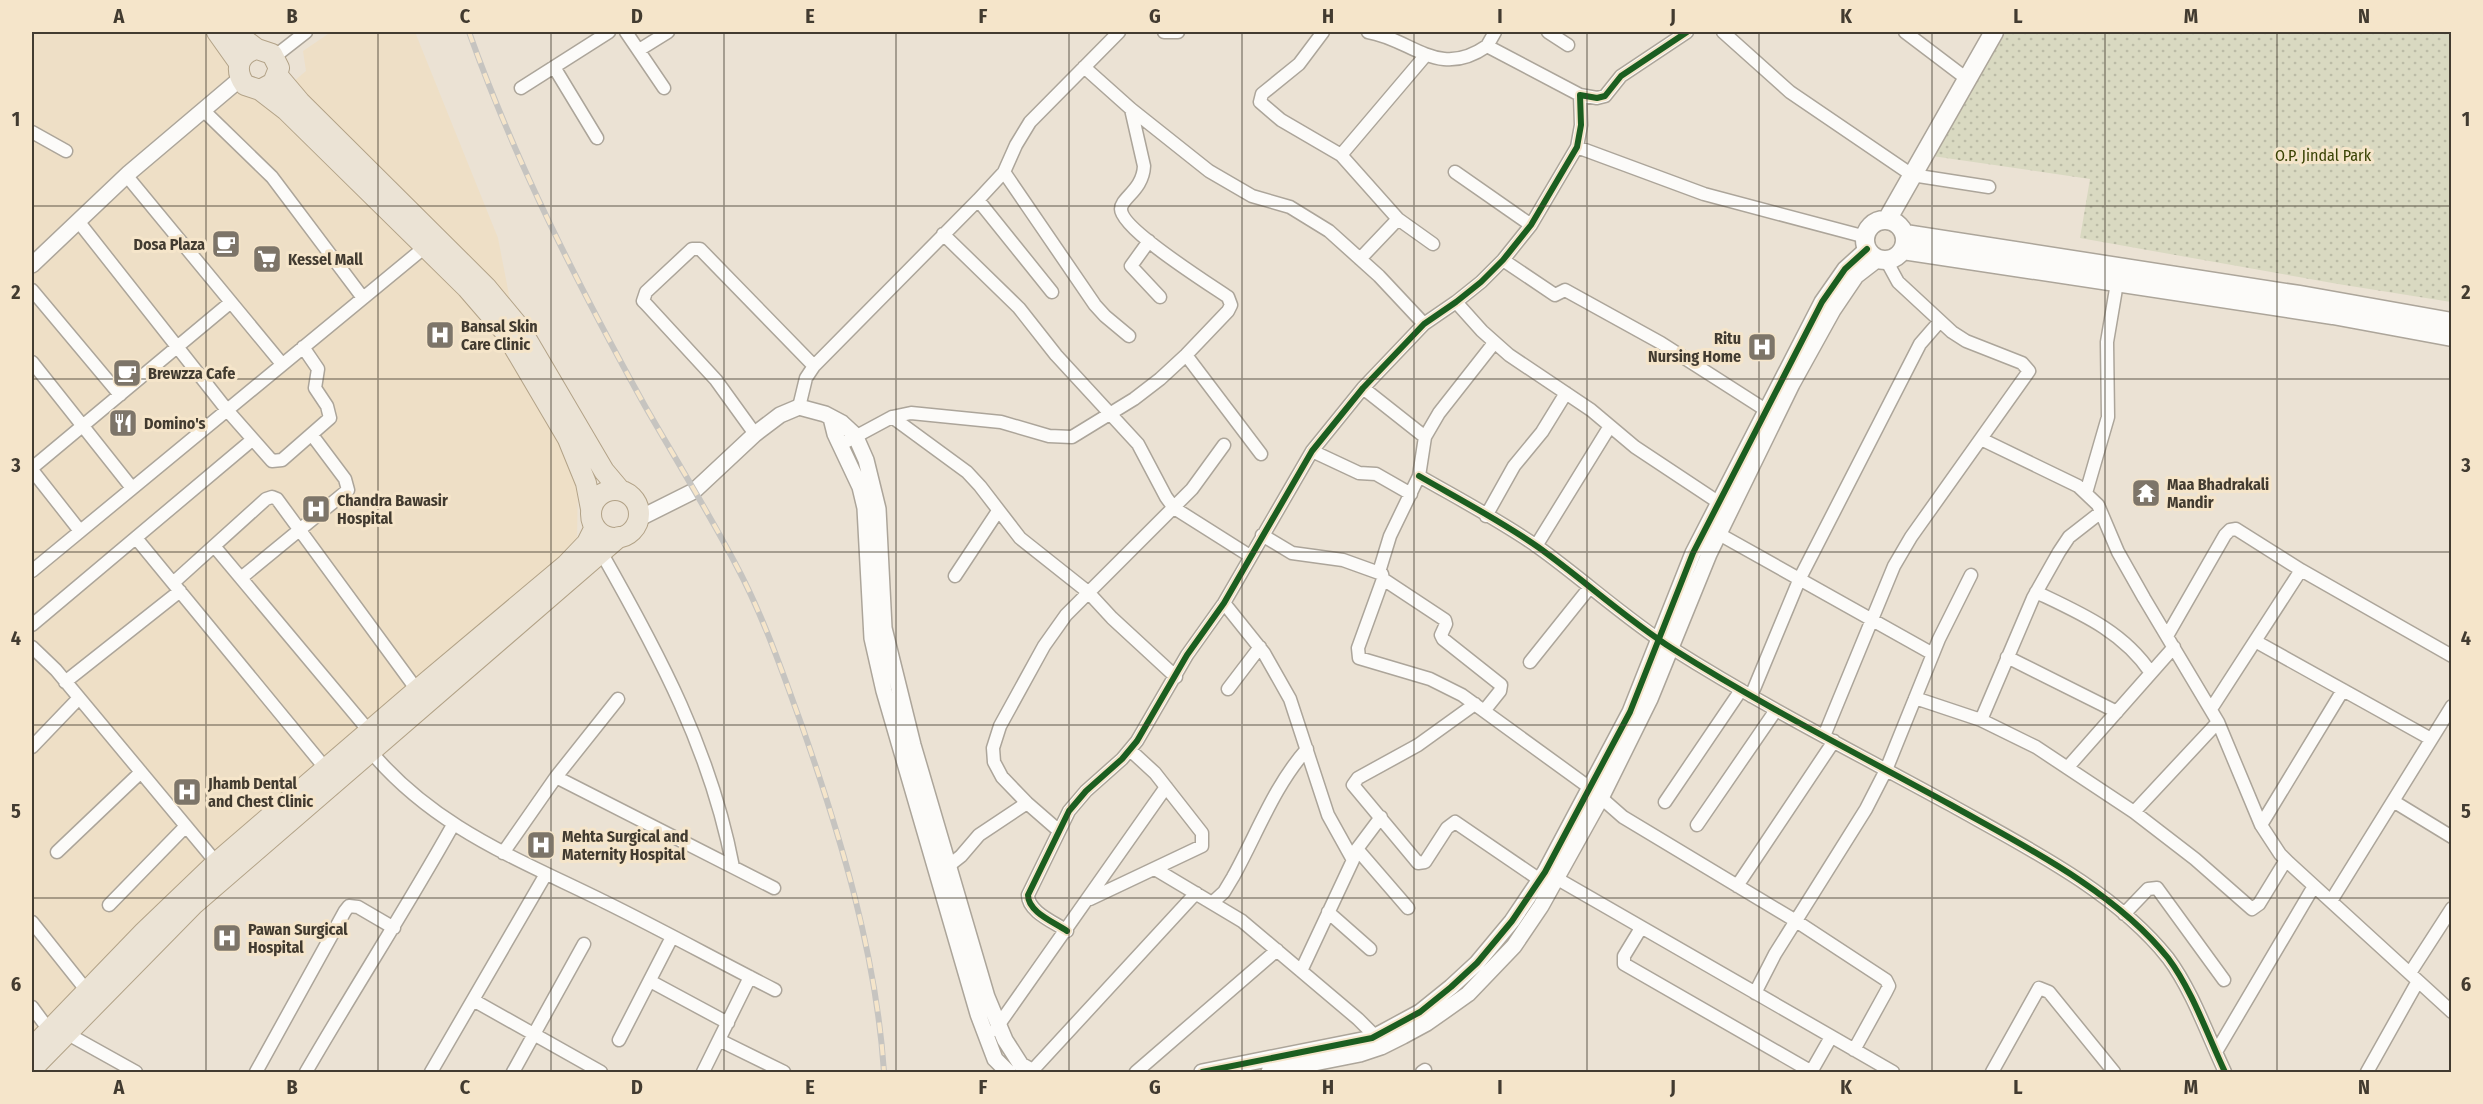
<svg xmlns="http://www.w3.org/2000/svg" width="2483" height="1104" viewBox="0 0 2483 1104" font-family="'Fira Sans Condensed',sans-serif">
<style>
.built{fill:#eedfc6}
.park{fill:url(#park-dots)}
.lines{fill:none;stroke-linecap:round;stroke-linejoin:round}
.minor-casing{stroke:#aca59a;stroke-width:15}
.tertiary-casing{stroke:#aca59a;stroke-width:18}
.secondary-casing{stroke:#aca59a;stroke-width:21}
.primary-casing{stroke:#b2a287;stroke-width:22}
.minor{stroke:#fcfbf9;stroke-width:12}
.tertiary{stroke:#fcfbf9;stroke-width:15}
.secondary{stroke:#fcfbf9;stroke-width:18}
.primary{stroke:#ebe3d5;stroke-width:20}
.rail-casing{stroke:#c6c4c0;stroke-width:6}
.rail{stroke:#f5e5ca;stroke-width:4;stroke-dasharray:11;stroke-linecap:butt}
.cycleway-casing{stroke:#f5e5ca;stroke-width:10}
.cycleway{stroke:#1b5e20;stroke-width:6}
.grid{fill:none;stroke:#423b30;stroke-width:1.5;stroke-opacity:0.55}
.labels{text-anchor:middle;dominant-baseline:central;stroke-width:6;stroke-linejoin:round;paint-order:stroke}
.park-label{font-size:16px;fill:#3a4304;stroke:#f5e5ca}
.poi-label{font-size:16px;font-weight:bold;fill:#423b30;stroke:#f5e5ca;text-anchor:start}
.neatline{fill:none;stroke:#423b30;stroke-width:2}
.grid-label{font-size:20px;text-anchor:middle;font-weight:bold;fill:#423b30}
</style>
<defs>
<pattern id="park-dots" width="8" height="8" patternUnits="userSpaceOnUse" patternTransform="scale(1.5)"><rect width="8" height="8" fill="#d9d9c1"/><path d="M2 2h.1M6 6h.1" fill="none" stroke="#bbbba6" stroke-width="1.8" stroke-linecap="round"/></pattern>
</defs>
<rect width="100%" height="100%" fill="#ebe2d4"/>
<!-- built -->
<path class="built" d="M32,32H213L219,40L229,70L268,103L306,71L303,51L331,32H415L498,238L523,367L578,469L577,546L32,1042Z"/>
<!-- park -->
<path class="park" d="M2006,32H2451V302L2338,284L2080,238L2090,179L1932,156Z"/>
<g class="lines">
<!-- minor casing -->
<g class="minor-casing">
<path id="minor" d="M626,32L664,88
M1164,32H1178
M1323,32L1299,64L1262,94L1260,102L1281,120L1341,155L1398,219L1433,244
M1368,32C1412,39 1438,80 1487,46L1580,95
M1548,32L1568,45
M1723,32L1790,92L1912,175L1989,187
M1905,32L1967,79
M1487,46L1495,32
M639,50L668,32
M274,57L306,32
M554,67L597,138
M1084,67L1131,109L1209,171L1252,196L1290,207L1329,231L1379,276L1424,324
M521,88L609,32
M203,110L272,177L363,298
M32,132L66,151
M1577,147L1704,194L1866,237
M1341,155L1425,56
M1004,172L1095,305L1105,316L1129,336
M1455,172L1531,225
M126,175L282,364
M978,200L1052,292
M78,221L227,410L272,461L282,460L330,418L327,406L315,388L318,369L303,347
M943,234L1019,308L1056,355L1138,444L1166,497L1174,508L1250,556
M1149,241L1131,266L1160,297
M1360,259L1398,219
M1503,260L1555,295L1565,290L1661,343L1772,414
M32,290L120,395
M1456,302L1482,331L1509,355L1591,410L1635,447L1724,506
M1186,355L1261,454
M32,362L132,488
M1363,388L1425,437
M799,407L806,378L814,366L978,200L1004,172L1016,145L1030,122L1119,32
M892,417L967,472L980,486L1020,538L1088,592L1112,618L1176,677
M755,434L716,380L646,304L643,301L646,292L692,249H700L814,366
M1981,439L2078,486L2098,505L2118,552L2144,598L2218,722L2261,825L2280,854L2289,863L2452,1012
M840,445L892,417L911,413L1001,422L1049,436L1072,437L1134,399L1160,379L1186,355L1228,311L1231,305L1228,297C1209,284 1121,229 1121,209C1121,198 1143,190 1144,166L1131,109
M1312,451L1359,473L1376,474L1411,494
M32,468L231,302
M32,470L80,531
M1419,476C1459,499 1501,521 1538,547C1584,580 1626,619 1673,649C1763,706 1858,754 1951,805C2024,846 2115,891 2168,958C2192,990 2208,1036 2225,1072
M2086,493L2108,417L2107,342L2117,283
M1486,516L1514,466L1542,432L1566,393
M1719,534L1933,654
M1262,535L1292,553L1343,560L1382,574L1383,579L1358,648L1359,658L1430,679L1462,695L1590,788L1623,817L1796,921L1886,980L1889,986L1886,992L1854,1050
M136,538L326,769
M214,546L369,731
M1536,546L1610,426
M601,552C659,654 711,751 733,867
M32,571L425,247
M1379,572L1390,536L1419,476L1425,437L1439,413L1494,343
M955,576L998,511
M241,578L348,490L345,479L312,435
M1383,579L1445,620L1446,624L1441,635L1443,639L1501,685L1500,691L1484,711
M173,583L266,499L272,497L277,499L417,690
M2036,592C2080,613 2123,631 2151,673
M1224,603L1264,653L1290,699L1328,815L1353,860L1301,971
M32,625L252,440
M2167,636L2225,535L2230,530L2236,529L2301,570L2452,656
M2255,641L2431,739
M32,647L56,670L220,867
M2007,657L2117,712
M1530,662L1590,587
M65,682L180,591
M1228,689L1260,647
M1751,696L1800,578L1920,344L1940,321
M1915,698L1981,720L2036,747L2134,812L2195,859L2252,909L2259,904L2286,860
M1475,704L1418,745L1358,778L1353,785L1418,863L1425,862L1447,828L1455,822L1540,880
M2211,709L2301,570
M1981,720L2033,598L2059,552L2069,537L2101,512
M1824,736L1894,566L1911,537L2029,371L2022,363L1966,341L1952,332L1898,282L1886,260
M32,747L79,698
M367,747C432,827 516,858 605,902C662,930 718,961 775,990
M2068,767L2174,647
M556,777L774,888
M2393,801L2452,837
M1665,802L1741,690
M2134,812L2218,722
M1697,825L1776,710
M2261,825L2343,690
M1058,830L1027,803L1002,777L994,762L993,748L1000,726L1044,646L1066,615L1192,489L1224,445
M1357,849L1408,908
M57,852L141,772
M503,853L556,777L618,699
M1354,856L1357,849L1381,817
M1155,869L1242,921L1358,1019L1375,1036L1379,1044
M942,871L961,856L979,835L1027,803
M1549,874L1893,1072
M1737,886L1834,741
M1090,899L1202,846V833L1155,773L1130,750
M2331,901L2452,706
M1212,903L1224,892L1233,877C1257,834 1274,786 1307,749
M109,905L186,826
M1328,912L1370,949
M2124,914L2148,889L2157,888L2224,980
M32,922L87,991
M1641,928L1624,956V964L1812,1072
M1067,931C1054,922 1028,912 1028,895L1069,811L1086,791L1122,759L1137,741L1187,655L1224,603L1312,451L1363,388L1424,324L1456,302L1481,282L1503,260L1531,225L1577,147L1581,125L1580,95L1597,98L1605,96L1621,76L1687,32
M2410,973L2452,908
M650,981L728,1023
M1755,993L1775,954L1866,809L1886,770L1939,639L1971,575
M473,1000L601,1072
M32,1007L49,1030
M995,1030L1166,787
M66,1033L136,1072
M619,1040L672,937
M719,1040L784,1072
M2216,1052L2314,886
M256,1072L345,911L349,906L358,907L394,928
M306,1072C354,989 406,909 453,825
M431,1072L546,874
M513,1072L584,944
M703,1072L750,977
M1031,1072L1196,893
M1136,1072L1277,950
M1422,1072L1425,1070
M1811,1072L1831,1037
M1992,1072L2039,988L2049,992L2114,1072
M2367,1072L2418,981"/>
</g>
<!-- tertiary casing -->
<g class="tertiary-casing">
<path id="tertiary" d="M32,265L129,173L240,79
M831,418L835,434L860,487L865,508L872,638L884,691L978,1014L995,1059L1008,1072
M638,519L694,491L755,434L780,415L799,407L825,414L842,423L855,435L866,460L878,509L884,628L913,745L987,997L1005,1040L1021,1065L1033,1072
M1202,1072L1372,1038L1420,1012L1451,987L1477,963L1512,921L1545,872L1630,712L1693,553L1822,302L1845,269L1867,249
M1269,1072L1360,1054L1381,1047L1403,1036L1427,1023L1468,994L1514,946L1541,906L1601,798L1650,699L1709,554L1792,384L1833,310L1856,276L1878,259"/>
</g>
<!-- secondary casing -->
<g class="secondary-casing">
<path id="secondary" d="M1865 240a20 20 0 1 1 40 0a20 20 0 1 1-40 0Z
M1887,220L1994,32
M1905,234L2299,295L2452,322
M1903,250L2333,315L2452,337"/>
</g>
<!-- primary casing -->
<g class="primary-casing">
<path id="primary" d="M217,32L239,63
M234,32L257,49
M278,76L300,102L486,287L520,328L604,471L620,490
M260,90L273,83L279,68L272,54L257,49C238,53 234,70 245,85L260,90L286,110L467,288L505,332L568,439L586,483L591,509
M591 514a24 24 0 1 1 48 0a24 24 0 1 1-48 0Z
M32,1048L144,932L217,862L417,690L566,565L587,543L595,527
M32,1069L193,905L619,537"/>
</g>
<!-- minor -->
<use href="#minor" class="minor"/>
<!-- tertiary -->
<use href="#tertiary" class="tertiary"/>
<!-- secondary -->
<use href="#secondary" class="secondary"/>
<!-- primary -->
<use href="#primary" class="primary"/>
<!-- rail casing -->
<g class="rail-casing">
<path id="rail" d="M469,32C515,161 578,285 645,406C675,458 707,510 735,563C763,615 782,671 802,726C841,838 876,953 884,1072"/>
</g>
<!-- rail -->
<use href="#rail" class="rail"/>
<!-- cycleway casing -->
<g class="cycleway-casing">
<path id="cycleway" d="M1419,476C1459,499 1501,521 1538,547C1584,580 1626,619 1673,649C1763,706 1858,754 1951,805C2024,846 2115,891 2168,958C2192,990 2208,1036 2225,1072
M1067,931C1054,922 1028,912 1028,895L1069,811L1086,791L1122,759L1137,741L1187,655L1224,603L1312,451L1363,388L1424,324L1456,302L1481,282L1503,260L1531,225L1577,147L1581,125L1580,95L1597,98L1605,96L1621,76L1687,32
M1202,1072L1372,1038L1420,1012L1451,987L1477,963L1512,921L1545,872L1630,712L1693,553L1822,302L1845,269L1867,249"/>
</g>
<!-- cycleway -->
<use href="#cycleway" class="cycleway"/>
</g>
<!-- grid -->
<path class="grid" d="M206,32V1072M378,32V1072M551,32V1072M724,32V1072M896,32V1072M1069,32V1072M1242,32V1072M1414,32V1072M1587,32V1072M1759,32V1072M1932,32V1072M2105,32V1072M2277,32V1072M32,206H2452M32,379H2452M32,552H2452M32,725H2452M32,898H2452"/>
<!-- icons -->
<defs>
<g id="cafe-square" transform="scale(1.5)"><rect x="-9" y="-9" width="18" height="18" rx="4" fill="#7d7569" stroke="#f5e5ca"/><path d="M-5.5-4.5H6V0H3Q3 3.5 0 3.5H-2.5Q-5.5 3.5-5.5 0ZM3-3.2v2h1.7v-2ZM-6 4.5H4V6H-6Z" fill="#fff"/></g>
<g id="supermarket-square" transform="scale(1.5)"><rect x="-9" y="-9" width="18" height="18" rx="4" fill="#7d7569" stroke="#f5e5ca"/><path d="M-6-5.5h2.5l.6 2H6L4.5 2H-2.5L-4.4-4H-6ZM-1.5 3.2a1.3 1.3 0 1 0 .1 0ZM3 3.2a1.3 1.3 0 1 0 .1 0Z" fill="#fff"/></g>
<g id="hospital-square" transform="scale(1.5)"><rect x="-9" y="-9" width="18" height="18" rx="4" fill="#7d7569" stroke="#f5e5ca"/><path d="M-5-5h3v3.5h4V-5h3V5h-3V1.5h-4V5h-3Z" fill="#fff"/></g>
<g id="restaurant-square" transform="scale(1.5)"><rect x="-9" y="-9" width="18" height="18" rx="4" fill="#7d7569" stroke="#f5e5ca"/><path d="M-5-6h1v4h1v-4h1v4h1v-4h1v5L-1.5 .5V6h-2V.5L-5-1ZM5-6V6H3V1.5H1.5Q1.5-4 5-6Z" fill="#fff"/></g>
<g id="temple-square" transform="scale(1.5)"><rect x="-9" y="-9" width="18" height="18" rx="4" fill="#7d7569" stroke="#f5e5ca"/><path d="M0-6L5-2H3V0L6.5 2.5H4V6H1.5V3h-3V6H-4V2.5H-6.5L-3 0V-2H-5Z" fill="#fff"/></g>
</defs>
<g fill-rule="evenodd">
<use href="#cafe-square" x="226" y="244"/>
<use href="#supermarket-square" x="267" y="259"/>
<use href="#hospital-square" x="440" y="335"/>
<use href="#hospital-square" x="1762" y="347"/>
<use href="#cafe-square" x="127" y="373"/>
<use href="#restaurant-square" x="123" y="423"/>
<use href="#temple-square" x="2146" y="493"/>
<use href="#hospital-square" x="316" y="509"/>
<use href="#hospital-square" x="187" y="792"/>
<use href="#hospital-square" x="541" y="845"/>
<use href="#hospital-square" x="227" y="938"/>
</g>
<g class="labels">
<!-- park labels -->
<g class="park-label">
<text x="2323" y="155">O.P. Jindal Park</text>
</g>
<!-- poi labels -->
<g class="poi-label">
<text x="205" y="244" text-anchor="end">Dosa Plaza</text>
<text x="288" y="259">Kessel Mall</text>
<text x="461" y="326">Bansal Skin<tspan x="461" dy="18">Care Clinic</tspan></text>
<text x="1741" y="338" text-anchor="end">Ritu<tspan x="1741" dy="18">Nursing Home</tspan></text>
<text x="148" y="373">Brewzza Cafe</text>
<text x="144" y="423">Domino's</text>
<text x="2167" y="484">Maa Bhadrakali<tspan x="2167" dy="18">Mandir</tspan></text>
<text x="337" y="500">Chandra Bawasir<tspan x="337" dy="18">Hospital</tspan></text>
<text x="208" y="783">Jhamb Dental<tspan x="208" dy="18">and Chest Clinic</tspan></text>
<text x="562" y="836">Mehta Surgical and<tspan x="562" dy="18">Maternity Hospital</tspan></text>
<text x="248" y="929">Pawan Surgical<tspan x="248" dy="18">Hospital</tspan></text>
</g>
</g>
<!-- border -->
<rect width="2483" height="1104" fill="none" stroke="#f5e5ca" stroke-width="66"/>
<rect x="33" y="33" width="2417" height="1038" class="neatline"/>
<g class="grid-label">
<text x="119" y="23">A</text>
<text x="292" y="23">B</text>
<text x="465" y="23">C</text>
<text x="637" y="23">D</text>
<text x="810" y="23">E</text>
<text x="983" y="23">F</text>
<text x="1155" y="23">G</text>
<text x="1328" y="23">H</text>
<text x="1500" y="23">I</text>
<text x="1673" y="23">J</text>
<text x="1846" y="23">K</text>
<text x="2018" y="23">L</text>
<text x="2191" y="23">M</text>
<text x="2364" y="23">N</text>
<text x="16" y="126">1</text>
<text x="2466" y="126">1</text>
<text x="16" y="299">2</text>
<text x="2466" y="299">2</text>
<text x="16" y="472">3</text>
<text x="2466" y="472">3</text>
<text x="16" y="645">4</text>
<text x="2466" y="645">4</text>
<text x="16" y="818">5</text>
<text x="2466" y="818">5</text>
<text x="16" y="991">6</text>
<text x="2466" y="991">6</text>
<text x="119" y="1094">A</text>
<text x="292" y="1094">B</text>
<text x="465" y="1094">C</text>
<text x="637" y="1094">D</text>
<text x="810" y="1094">E</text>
<text x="983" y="1094">F</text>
<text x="1155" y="1094">G</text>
<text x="1328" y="1094">H</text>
<text x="1500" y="1094">I</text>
<text x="1673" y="1094">J</text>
<text x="1846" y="1094">K</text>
<text x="2018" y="1094">L</text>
<text x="2191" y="1094">M</text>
<text x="2364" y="1094">N</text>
</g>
</svg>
